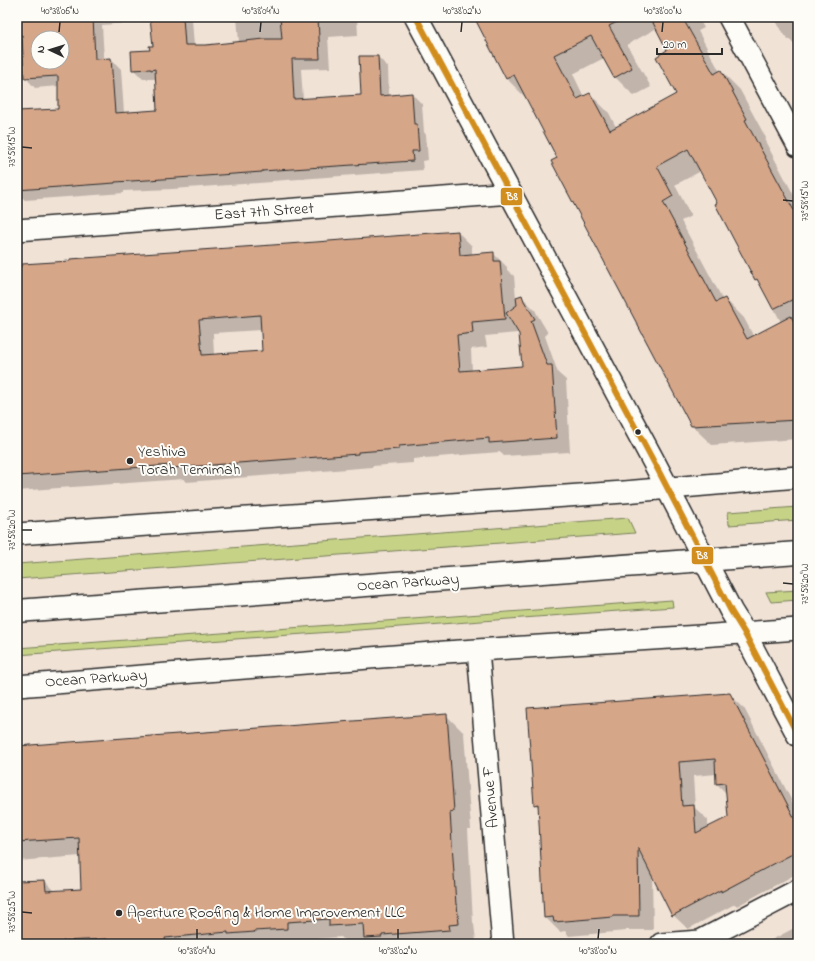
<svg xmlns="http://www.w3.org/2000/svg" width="815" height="961" viewBox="0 0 815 961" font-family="'Indie Flower',sans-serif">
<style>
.green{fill:#c6d387;stroke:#787f59}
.shadow{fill:#0003;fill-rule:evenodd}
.building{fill:#d6a689;stroke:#2b2b2b;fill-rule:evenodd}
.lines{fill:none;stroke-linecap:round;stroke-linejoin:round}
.street-casing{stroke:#2b2b2b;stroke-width:24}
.secondary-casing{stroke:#2b2b2b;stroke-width:25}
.primary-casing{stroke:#2b2b2b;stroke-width:25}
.street{stroke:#fdfcf7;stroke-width:21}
.secondary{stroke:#fdfcf7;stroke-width:22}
.primary{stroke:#fdfcf7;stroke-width:22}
.bus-1-casing{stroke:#fdfcf7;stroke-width:9}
.bus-1{stroke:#d18d1d;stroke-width:6}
.ticks{fill:none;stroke:#2b2b2b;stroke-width:1.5}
.bus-dot{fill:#2b2b2b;stroke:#fdfcf7;stroke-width:1.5}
.labels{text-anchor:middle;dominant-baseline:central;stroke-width:4;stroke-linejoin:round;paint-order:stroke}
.street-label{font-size:16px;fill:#2b2b2b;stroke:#fdfcf7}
.poi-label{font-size:16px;fill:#2b2b2b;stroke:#fdfcf7;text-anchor:start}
.line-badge{stroke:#fdfcf7;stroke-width:1.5}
.badge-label{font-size:11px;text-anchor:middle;font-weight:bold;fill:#fff}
.neatline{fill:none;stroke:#2b2b2b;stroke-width:1.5}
.ticks-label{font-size:10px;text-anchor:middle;fill:#2b2b2b}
</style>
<rect width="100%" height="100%" fill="#f1e2d6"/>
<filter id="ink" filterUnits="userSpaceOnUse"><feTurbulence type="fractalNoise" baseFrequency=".025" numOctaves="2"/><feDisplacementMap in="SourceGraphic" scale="8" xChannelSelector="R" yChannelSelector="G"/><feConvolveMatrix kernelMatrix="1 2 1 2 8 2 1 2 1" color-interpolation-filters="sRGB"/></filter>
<g filter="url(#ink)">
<!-- green -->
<path class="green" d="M798,507V520L729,525L728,512Z
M628,518L635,533L17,579V564Z
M798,590V600L771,602L766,592Z
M672,600L673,607L17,655V648Z"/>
<!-- shadow -->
<path class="shadow" d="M17,17H213L192,19L194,46L239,43L237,17H357L358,35L328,37L330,68L301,69L303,100L362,96L378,57L388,67L389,96L412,94L422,104L424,132L426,135L428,160L422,161L423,170L272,181V182L173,189L124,191V193L25,200L17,193V112L59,110V86L35,88L25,77L23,45H17ZM152,21L154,47L133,69L143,79H156L159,111L124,113L121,69L111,59H104L102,25ZM38,38H62V62H38Z
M475,17H698L704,28L698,31L720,72L721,71L740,90L766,138L764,139L798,203V439L712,445L692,426L558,158L526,98L507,79ZM657,28L668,51L677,95L616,127L609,113L590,94L584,97L573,74L604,58L615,77L634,96L651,87L627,45ZM701,171L718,204L756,279L762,286L781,322L754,337L744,318L725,299L723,300L681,221L691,216L675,185Z
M774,17H798V52L794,44L783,34Z
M458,232L472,246V255L493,253L507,267V270L514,276L516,298L521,296L535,310L538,316L548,333L545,336L558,373L566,380L570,452L504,456L500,452L413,459V463L372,466V467L187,482L184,479L17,491V267ZM262,330L263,352L214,355L213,333ZM518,330L520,333L524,367L472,371L471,349L487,347L485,336L518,333Z
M729,694L744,708L798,813V873L737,906L735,904L688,929L673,915L652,873L653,930H626V931L569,936L565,931L560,932L545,917L539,808L535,804ZM717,774V784L727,794L729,817L708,828V820L695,808L693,776Z
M446,715L464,733L471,829H468L473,922L474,924L476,941L467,942V944H372L370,942L348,944L341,937L304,940V944H17V882L45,881L56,892L82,890L81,856L17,861V746Z
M798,926V944H764Z"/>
<!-- building -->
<path class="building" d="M17,17H93L95,59L111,58L115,113L157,110L155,69L151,70V69L132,70L131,51L150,50L149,46H153L150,17H183L185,45H206L264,39H282L280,17H318L320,59H292L294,99L361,95L359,56H378L380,96L412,93L414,124H417L419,151H412L413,161L262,171V172L163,179L115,182V183L17,190V111L58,109V76L24,78L22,35H17ZM38,38H62V62H38Z
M474,17H627L609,26L632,68L614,78L591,36L554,55L577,99L590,93L610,130L676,94L656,57L667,50L650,17H682L714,74L721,70L747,119L745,120L798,218V297L773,309L757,279L755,280L715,204L717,203L688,149L657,166L673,196L663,202L716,302L725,298L747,339L791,316L798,329V420L691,426L551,161L557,158L514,75L506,79Z
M458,231L460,255L494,252V261H500L505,319L472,322L473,333L457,335L460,371L522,366L519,334L506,313L517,305L516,297L522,295L524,301L535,319L531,321L547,365H552L557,438L489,443V438L399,446V449L358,452V454L172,468V465L17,476V266H22V264L70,261V259L99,257L316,242ZM260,315L262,351L202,355L199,320Z
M730,693L798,825V851L721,892V890L672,916L638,848L639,916H613V917L554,922L553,917L544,918L538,804L534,805L527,708ZM715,759L716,784L725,783L728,817L696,833L694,805L682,806L679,762Z
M447,714L454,811L450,812L456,905H457L459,924L449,925L450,930L382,935V937L364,938L363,924L329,926V919L287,922V929L254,931L255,932L228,934V932L165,938L166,944H107V939L63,941V944H17V881L45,880L46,891L81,889L79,838L17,842V746Z"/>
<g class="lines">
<!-- street casing -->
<g class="street-casing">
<path id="street" d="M729,17L798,146
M17,230L511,193
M17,534L624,492L798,477
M478,650L503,944
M17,686L445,652L700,636L798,629
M661,944L700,941L798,890"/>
</g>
<!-- secondary casing -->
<g class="secondary-casing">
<path id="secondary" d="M416,17L656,466L731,611L744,632L798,735"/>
</g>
<!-- primary casing -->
<g class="primary-casing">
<path id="primary" d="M17,611L798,553"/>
</g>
<!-- street -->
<use href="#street" class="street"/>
<!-- secondary -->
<use href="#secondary" class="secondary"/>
<!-- primary -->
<use href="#primary" class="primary"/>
<!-- bus-1 casing -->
<g class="bus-1-casing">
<path id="bus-1" d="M416,17L656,466L731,611L744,632L798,735"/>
</g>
<!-- bus-1 -->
<use href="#bus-1" class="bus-1"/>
</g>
</g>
<!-- ticks -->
<path class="ticks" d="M59,32L60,22M260,32L261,22M461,32L462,22M662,32L663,22M22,147L32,148M783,200L793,201M22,530H32M783,583L793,584M22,912L32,913M197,939V929M398,939V929M598,939L599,929"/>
<!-- markers -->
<g class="bus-dot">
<circle cx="638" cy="432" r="3.5"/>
<circle cx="130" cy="461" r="4"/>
<circle cx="119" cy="913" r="4"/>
</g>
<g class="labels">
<!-- street labels -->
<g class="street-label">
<text transform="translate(264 212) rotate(-4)">East 7th Street</text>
<text transform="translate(408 583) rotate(-4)">Ocean Parkway</text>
<text transform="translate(96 679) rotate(-4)">Ocean Parkway</text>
<text transform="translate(491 797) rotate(-95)">Avenue F</text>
</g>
<!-- poi labels -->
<g class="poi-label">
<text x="138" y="452">Yeshiva<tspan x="138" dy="18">Torah Temimah</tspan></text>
<text x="127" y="913">Aperture Roofing &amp; Home Improvement LLC</text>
</g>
</g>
<g class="line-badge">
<rect x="500" y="187" width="23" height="19" rx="4" fill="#d18d1d"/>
<rect x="691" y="546" width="23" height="19" rx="4" fill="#d18d1d"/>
</g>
<g class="badge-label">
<text x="512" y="200">B8</text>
<text x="702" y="559">B8</text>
</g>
<!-- margin -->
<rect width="815" height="961" fill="none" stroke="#fdfcf7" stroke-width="44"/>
<!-- north arrow -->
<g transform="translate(50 50) rotate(274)"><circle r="19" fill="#fdfcf7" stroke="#a9a8a5"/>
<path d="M0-3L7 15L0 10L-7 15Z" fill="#2b2b2b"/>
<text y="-6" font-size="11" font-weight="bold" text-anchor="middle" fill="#2b2b2b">N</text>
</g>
<!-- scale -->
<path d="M657 48v6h65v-6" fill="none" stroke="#2b2b2b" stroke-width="2"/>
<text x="663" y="48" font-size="12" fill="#2b2b2b" stroke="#fdfcf7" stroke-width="3" paint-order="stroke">20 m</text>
<rect x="22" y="22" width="771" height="917" class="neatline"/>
<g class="ticks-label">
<text x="60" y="14">40°38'06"N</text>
<text x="261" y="14">40°38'04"N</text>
<text x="462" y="14">40°38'02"N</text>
<text x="663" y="14">40°38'00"N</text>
<text transform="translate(11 147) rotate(-90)" y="4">73°58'15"W</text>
<text transform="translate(804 201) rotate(-90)" y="4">73°58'15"W</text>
<text transform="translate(11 530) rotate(-90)" y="4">73°58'20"W</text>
<text transform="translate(804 584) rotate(-90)" y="4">73°58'20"W</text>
<text transform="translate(11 912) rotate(-90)" y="4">73°58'25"W</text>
<text x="197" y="954">40°38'04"N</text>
<text x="398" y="954">40°38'02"N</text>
<text x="598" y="954">40°38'00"N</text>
</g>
</svg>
